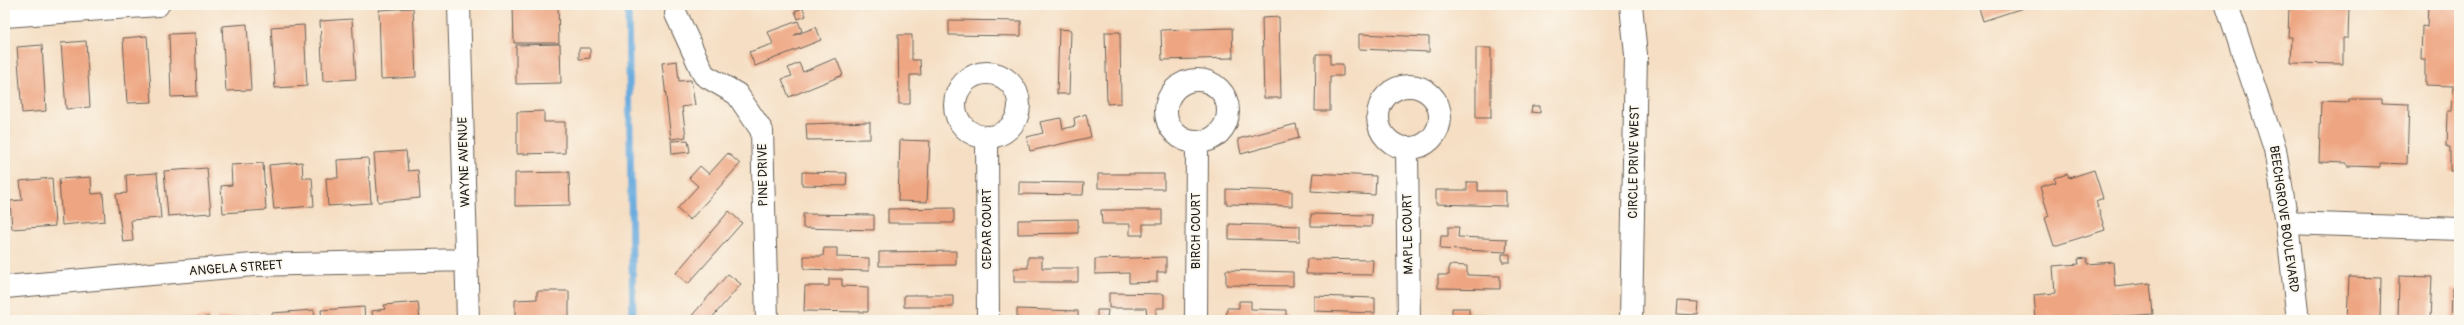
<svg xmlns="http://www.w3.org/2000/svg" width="2464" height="325" viewBox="0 0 2464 325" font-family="Pangolin,sans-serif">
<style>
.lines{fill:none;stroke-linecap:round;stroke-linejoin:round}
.stream{stroke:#6aacde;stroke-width:7}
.building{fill:#eea682}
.street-casing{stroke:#686056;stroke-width:24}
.street{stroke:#fff;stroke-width:22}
.labels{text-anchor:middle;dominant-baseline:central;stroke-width:3.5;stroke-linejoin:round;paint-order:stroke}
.street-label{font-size:13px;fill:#1c1c1c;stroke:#fbf7ec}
</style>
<rect width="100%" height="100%" fill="#fbf7ec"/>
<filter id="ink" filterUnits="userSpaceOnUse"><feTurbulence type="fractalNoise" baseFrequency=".025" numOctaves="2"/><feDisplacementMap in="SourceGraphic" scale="8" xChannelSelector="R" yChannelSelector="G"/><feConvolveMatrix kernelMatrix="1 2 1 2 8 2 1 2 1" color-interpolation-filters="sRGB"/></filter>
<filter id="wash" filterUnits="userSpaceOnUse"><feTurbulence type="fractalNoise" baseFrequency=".012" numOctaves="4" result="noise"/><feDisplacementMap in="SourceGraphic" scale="16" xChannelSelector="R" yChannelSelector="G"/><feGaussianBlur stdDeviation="0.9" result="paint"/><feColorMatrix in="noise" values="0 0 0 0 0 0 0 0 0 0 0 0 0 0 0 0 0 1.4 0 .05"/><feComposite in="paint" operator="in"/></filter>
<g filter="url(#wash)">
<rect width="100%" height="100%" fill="#f5dec3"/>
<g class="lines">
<!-- stream -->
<path class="stream" d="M628,5L633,320"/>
</g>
<g id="blocks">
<!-- building -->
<path class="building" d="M513,5H558L559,43H514Z
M1978,5H2032L1983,21Z
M2289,5L2349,6L2348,38H2343V64L2291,63L2292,37H2288Z
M2428,5H2459V171H2450V147H2447L2448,111H2452L2453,86L2425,85V60H2421L2422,26L2427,27Z
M413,8L416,77L381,79L379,10Z
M803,8L806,16L798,19L795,11Z
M1279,17L1281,98H1264L1262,18Z
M352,19L356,79L323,81L320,21Z
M949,20L1021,21V36L949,35Z
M798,21L802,31L793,36L816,27L821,40L755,66L749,52L773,44L768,32Z
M247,24L251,90L226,91L222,26Z
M304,25L307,86L275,88L271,27Z
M1232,28L1233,58L1162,60L1161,30Z
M1059,29L1071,30L1069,94H1057Z
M1105,32H1120L1121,103L1107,104Z
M195,33L197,96L171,97L169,34Z
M1359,34L1429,37V52L1359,49Z
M898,35H912V60H920L921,75H910V104H899Z
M147,36L152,102L127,103L123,38Z
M86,41L90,107L66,109L61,43Z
M560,44L561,83L516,84V45Z
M42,45L46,111L22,113L17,47Z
M579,48H590V58L579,59Z
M1476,48H1491V118H1476Z
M1316,54H1330V64H1343V76H1330V111H1315Z
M836,58L843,75L789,97L782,79L792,76L788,68L799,63L803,72Z
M677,61L679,81L691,80L695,105L682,107L686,137L671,139L662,63Z
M2349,99H2382V103L2409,104L2407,164L2380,163V167L2347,166V163L2319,162L2321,101L2349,102Z
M1532,106H1540V113L1531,112Z
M544,111V122H565V153L517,154V112Z
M1086,114L1091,137L1030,151L1027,137L1043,133L1040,122L1061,118L1063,129L1075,126L1074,118Z
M870,122V139L807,140L806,124Z
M1296,124L1299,138L1241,154L1238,139Z
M688,140L690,152L672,154L671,141Z
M900,140L930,141L927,202L898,201Z
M406,151L408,171L418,170L420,198L378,202L374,153Z
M728,153L740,164L690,220L677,209L698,186L689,178L700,166L709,174Z
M368,158L371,203L328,206L326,178H338L337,160Z
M302,162L303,178H312L314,206L274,209L269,165Z
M263,163L266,210L223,213L221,186L232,185L231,165Z
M207,168L211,213L168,216L164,171Z
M2094,170L2103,198L2096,201L2105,230L2054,246L2045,218L2049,216L2040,187L2056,182L2055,178L2067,174L2069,178Z
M569,172L570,205L515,206V173Z
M802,172L847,173L846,186L802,185Z
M157,173L161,218L131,220L133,241L123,242L116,194L127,193L126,175Z
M1313,173L1376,176L1375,195L1311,191Z
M1098,174H1164V189L1098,188Z
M91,177L92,194L103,193L105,221L62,225L59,179Z
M52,178L55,226L12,229L10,201L22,200L20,181Z
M1019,182L1084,183L1083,195L1019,194Z
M1467,182H1478V191H1506V206L1436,204V190H1467Z
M1226,189L1292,191V206L1226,204Z
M954,208V223H888V209Z
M1101,210H1162V224H1143V235H1130V224H1102Z
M729,211L742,223L688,284L676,273Z
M803,214L874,215V230L803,228Z
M1311,214L1372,215L1371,227L1311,226Z
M1078,219V233L1018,234V220Z
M1229,224L1300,226V241L1229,239Z
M1448,227H1459L1458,237L1507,239L1506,252L1440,249L1441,236H1448Z
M824,248H837V257L869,258V271L804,269V256H823Z
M956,251V265L879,266V252Z
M1502,254H1510V262H1502Z
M1028,257H1042V268H1078V282H1014V268H1028Z
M1166,257V272H1157V282L1129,283V273L1095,274V259Z
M2087,258V264L2113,262L2115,287L2150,283L2153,314L2077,320H2036L2034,295L2055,293L2053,266L2079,264L2078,259Z
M1307,259L1373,260L1372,275L1306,274Z
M1449,265L1467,266V275L1500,276V289L1438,288V275H1449Z
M1226,270L1293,272V286L1226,285Z
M728,274L741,284L710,320H688Z
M2399,276L2432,277L2430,320H2398Z
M2349,277L2381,278L2380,320H2347Z
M829,279H842V286L868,287V312L804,311L805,286H829Z
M2452,289H2459V320H2451Z
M537,291H569V320H515V300L537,299Z
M1109,293L1164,294V308H1156V316H1147L1146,308H1109Z
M904,295H953V307H904Z
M1314,296L1375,298V313L1314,311Z
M1239,301H1251V309L1286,310V320H1226L1227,308H1239Z
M1678,301L1699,302L1698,315L1677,314Z
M418,302L420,320H373L372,311L385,309L384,305Z
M364,307L365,320H322L321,310Z
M1452,308H1469V316L1513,317V320H1441V316L1452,317Z
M1017,309L1078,311V320H1017Z
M314,310L315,320H272V313Z
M1097,310H1108L1107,318H1097Z
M259,315V320H217L216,318Z
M209,317V320H182V319Z"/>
</g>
</g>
<g filter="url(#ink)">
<use href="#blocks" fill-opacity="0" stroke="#686056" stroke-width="1"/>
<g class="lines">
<!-- street casing -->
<g class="street-casing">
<path id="street" d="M459,5L468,320
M1631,5L1636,55L1631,320
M2227,5L2275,149L2287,223L2298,320
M676,14L704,75L737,94L762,131L767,320
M5,16L158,5
M955 105a32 32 0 1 1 64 0a32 32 0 1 1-64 0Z
M1166 111a31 31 0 1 1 62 0a31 31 0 1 1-62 0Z
M1378 117a31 31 0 1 1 62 0a31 31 0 1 1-62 0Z
M987,137L988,320
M1407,148L1409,320
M2287,223L2459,229
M5,287L253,265L467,260
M1196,320L1197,142"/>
</g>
<!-- street -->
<use href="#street" class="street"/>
</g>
</g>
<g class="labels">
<!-- street labels -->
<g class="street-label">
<text transform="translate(464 162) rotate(-92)">WAYNE AVENUE</text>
<text transform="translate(1634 162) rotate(-89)">CIRCLE DRIVE WEST</text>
<text transform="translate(763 175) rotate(-91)">PINE DRIVE</text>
<text transform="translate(2284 219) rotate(82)">BEECHGROVE BOULEVARD</text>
<text transform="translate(987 229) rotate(-90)">CEDAR COURT</text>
<text transform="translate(1196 231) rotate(-90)">BIRCH COURT</text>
<text transform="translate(1408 234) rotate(-91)">MAPLE COURT</text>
<text transform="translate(236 268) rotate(-4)">ANGELA STREET</text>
</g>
</g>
<!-- margin -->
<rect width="2464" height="325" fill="none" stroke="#fbf7ec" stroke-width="20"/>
</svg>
